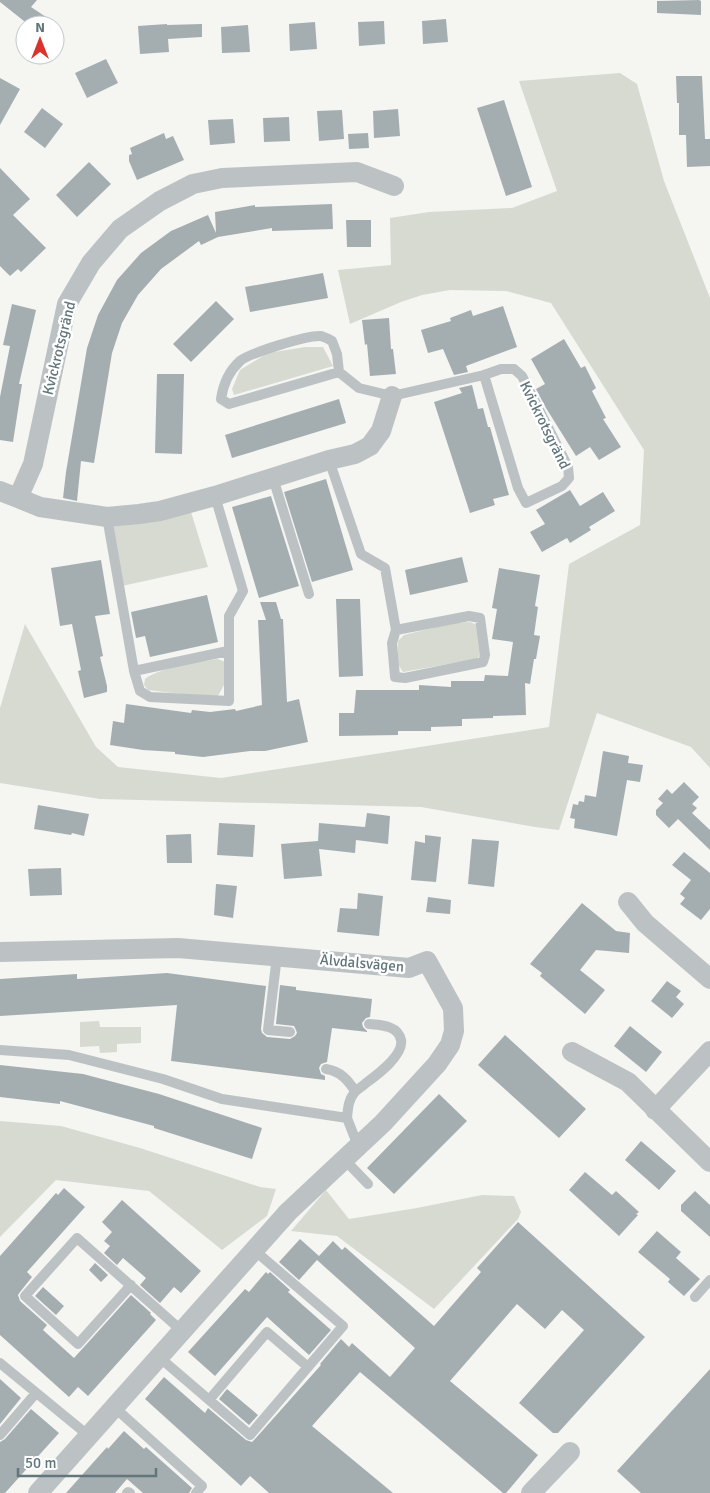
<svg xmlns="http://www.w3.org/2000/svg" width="710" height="1493" viewBox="0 0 710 1493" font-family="Signika,sans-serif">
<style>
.green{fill:#d6dad1}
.building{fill:#a4aeb1}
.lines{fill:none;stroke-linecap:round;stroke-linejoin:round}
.service{stroke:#bcc2c4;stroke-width:10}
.minor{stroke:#bcc2c4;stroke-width:20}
.labels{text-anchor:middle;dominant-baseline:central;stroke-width:5;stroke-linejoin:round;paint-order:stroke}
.street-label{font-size:15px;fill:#62767b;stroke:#fff}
</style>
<rect width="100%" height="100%" fill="#f5f5f2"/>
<!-- green -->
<path class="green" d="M620,73L637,84L664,181L710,298V768L691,747L597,713L559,830L535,827L421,807L100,799L0,783V708L25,624L96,747L118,767L221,778L549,727L569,564L640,525L644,450L551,303L506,291L450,290L422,295L401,302L350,324L338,270L391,265L390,218L429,212L512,208L557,191L519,81Z
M305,347H323L333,366L234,395L232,389L240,370L268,353Z
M191,512L208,567L122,586L111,525Z
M470,622L477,625L482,652L477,659L403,672L398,664V641L404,635L453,623Z
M218,659L225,662V683L218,696L189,695L148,690L144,685L145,679C161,667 198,662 218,659Z
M99,1021L100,1027H141V1043L117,1044V1052L100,1053L99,1046L80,1047V1022Z
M0,1121L61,1126L140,1148L260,1187L276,1189L267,1216L222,1250L149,1191L56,1180L0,1237Z
M326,1190L349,1219L417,1208L482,1195L514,1196L521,1212L518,1219L434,1309L337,1236L291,1231Z"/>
<!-- building -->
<path class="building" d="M0,0H37L31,7L58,25H29L0,2Z
M699,0L701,1V15L657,13V1Z
M446,19L448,42L423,44L422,21Z
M384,21L385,44L359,46L358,22Z
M315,22L317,49L290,51L289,24Z
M167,24V25L202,24V37L168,39L169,52L140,54L138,26Z
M248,25L250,52L222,53L221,27Z
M106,59L118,83L87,98L75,73Z
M676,76H702L705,139H710V166L687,167L686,135H679V103H677Z
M0,78L20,89L0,125Z
M504,100L532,187L506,196L477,108Z
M42,108L63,124L45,148L24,132Z
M398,109L400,136L374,138L373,111Z
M342,110L344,139L319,141L317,111Z
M289,117L290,141L264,142L263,118Z
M233,119L235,143L210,145L208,120Z
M164,133L166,139L173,136L184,160L137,180L129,161V155L132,154L130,148Z
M368,133L369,148L349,149L348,134Z
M89,162L111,184L77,217L56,195Z
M0,168L30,199L13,215L46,248L21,272L18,269L10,276L0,266Z
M332,204L333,229L272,231V228L218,237L201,245L199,241L161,269L138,295L122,323L112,353L94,463L81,461L77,501L63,498L66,472L87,348L98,315L117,280L141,253L171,231L208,215L216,233L215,212L255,205V207Z
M346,220H371V247H347Z
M323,273L328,298L250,312L245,287Z
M216,301L234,319L191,362L173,344Z
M12,304L36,310L19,384H22L13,442L0,440V397L10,346L3,345Z
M503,306L517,347L466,366L468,372L454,375L443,349L428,353L421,330L451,321L450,318L471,310L473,316Z
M389,318L391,349H393L396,374L370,376L367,344L365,345L362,320Z
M564,339L581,368L585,366L596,388L592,391L606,418L603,419L621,447L599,460L590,447L576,456L546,408L536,389L545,384L531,359Z
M157,374H184L182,454L155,453Z
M472,385L478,409L483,408L488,427H490L509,495L493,499L495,505L470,513L434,402L462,393L459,388Z
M339,399L346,423L232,458L225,435Z
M326,479L353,570L312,582L284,492Z
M570,490L580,506L603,492L615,511L589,527L591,530L570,543L567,538L542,552L530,532L545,524L536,510Z
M271,496L299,586L259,598L232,507Z
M462,557L468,582L410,595L405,570Z
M101,560L110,614L95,616L103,656L100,657L107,686V692L84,698L78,671L81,670L72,624L60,626L51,568Z
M499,568L540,575L535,606L538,607L534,635L540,636L536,659H534L530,684L525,683L526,715L493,716V718L462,719V726L431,727V731H398V735L339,736V713H354L356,690H419V685L451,687V681H484L485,675L508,676L513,642L492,639L497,609L492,608Z
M207,595L218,642L150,657L145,636L136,638L131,612Z
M336,599H360L363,676L339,677Z
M260,602H276L281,619H283L287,702L299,699L308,742L265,751H250L203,757L175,754V752L143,750L110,745L113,721L124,723L126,704L191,713L192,710L210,712L235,709L236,711L262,705L258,620H266Z
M603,751L629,756L628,763L643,765L640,782L627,780L617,836L574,828L575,819L570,818L573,804L578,805L579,801L584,802L585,795L596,797Z
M684,782L699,797L692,804L697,808L692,813L710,830V850L678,819L669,828L656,815V810L663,803L658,799L667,789L672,794Z
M38,805L89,814L84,836L72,833L71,835L34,829Z
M367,813L390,816L388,844L356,840L355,853L319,849L322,876L284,879L281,844L318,841L319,823L365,827Z
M219,823L255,825L253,857L217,855Z
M191,834L192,863H167L166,835Z
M425,835L441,837L436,882L411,880L415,841L425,843Z
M472,839L499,841L494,887L468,884Z
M684,852L710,873V909L701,920L680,904L685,898L680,894L691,880L672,865Z
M61,868L62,895L30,896L28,869Z
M216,884L237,886L233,918L214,915Z
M358,893L383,896L379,936L337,932L340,908L357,909Z
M428,897L451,900L450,914L426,912Z
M582,903L616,931L630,933L629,953L596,950L580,970L605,990L585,1014L540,976L542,973L530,964Z
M167,973L266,986L261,1029L262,1033L267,1037L290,1039L295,1036L297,1033L296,1030L294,1026L276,1024L280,985L296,987V990L372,999L370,1017L366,1018L362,1023L363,1027L368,1032L332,1028L327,1062L321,1064L319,1068L321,1074L325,1076V1080L171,1061L177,1005L0,1016V979L77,974V979Z
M667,981L681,991L676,997L684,1004L672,1018L651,1001Z
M630,1026L662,1052L646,1072L614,1046Z
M505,1035L586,1109L559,1138L478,1065Z
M0,1065L83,1074L159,1094L262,1128L252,1159L154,1128V1126L60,1101V1104L0,1097Z
M439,1094L467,1121L394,1194L367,1168Z
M641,1141L676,1171L659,1190L625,1160Z
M585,1172L612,1195L616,1191L639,1212L636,1214L638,1215L619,1236L569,1190Z
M64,1188L85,1207L27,1272L32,1277L20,1292L18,1295L20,1301L47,1325L43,1330L74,1358L131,1295L151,1313L150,1314L156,1320L88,1396L78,1387L69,1397L0,1335V1256L56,1193L58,1195Z
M695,1191L710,1205V1237L681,1211V1205Z
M122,1200L201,1271L181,1293L174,1287L160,1303L140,1285L146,1278L123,1258L117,1265L104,1253L110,1246L104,1241L112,1232L102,1222Z
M518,1222L645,1337L558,1433H553L519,1403L584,1330L562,1310L545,1329L517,1304L450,1381L538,1455L506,1493H503L360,1372L312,1426L393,1493H269L250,1476L241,1486L145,1399L164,1377L205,1413L208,1408L246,1440L252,1442L255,1439L321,1365L320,1364L341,1339L349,1347L352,1343L390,1377L415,1348L317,1260L299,1280L279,1262L300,1239L319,1256L333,1241L342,1250L345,1247L434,1326L481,1272L477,1268Z
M657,1231L681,1252L676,1258L700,1279L684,1296L668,1282L670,1279L638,1252Z
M95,1263L108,1275L101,1282L89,1270Z
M266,1272L268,1274L270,1272L290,1290L288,1292L331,1330L309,1355L267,1317L215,1376L188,1352L245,1289L249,1292Z
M43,1287L64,1306L56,1315L35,1296Z
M710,1369V1493H641L617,1471Z
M0,1379L21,1398L0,1424Z
M227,1389L258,1415L249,1425L219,1399Z
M31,1409L59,1433L5,1493H0V1442L5,1439Z
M124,1431L144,1449L146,1447L192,1488L189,1493H143L127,1479L115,1493H66L107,1447L108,1449Z"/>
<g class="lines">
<!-- service -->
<path class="service" d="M339,372L337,354L332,341C329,339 324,337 321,336C307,335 250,353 240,361C229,371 223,385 221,399L229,404L339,372L359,388L392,396L484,375L518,488L526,503L562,486L569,478L568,467L522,376L514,369H501L484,375
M329,460L361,554L385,568L396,630
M273,478L309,594
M107,517L134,671L140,691L150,697L229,701V616L243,591L215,496
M469,616L480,618L485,655L483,662L405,678L395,677L392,643L396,630Z
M134,671L228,651
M277,956L268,1030L290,1032
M0,1050L69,1055L163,1079L222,1099L347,1118L358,1146
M326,1069C340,1071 348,1080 355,1091
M347,1118C348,1109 348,1101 354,1093C357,1089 362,1087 366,1083C377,1075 404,1055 401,1040C398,1025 380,1025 369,1024
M344,1159L368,1184
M131,1285L78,1344L25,1296L77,1238L182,1331
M695,1297L710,1280
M159,1357L250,1435L343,1326L254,1250
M0,1363L89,1436
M209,1400L267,1332L308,1367
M114,1407L202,1486L196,1493
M0,1435L36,1393
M127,1493L128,1492L130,1493"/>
<!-- minor -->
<path class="minor" d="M0,491L18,498L33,464L67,304L91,263L120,229L160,201L193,184L222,178L357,172L394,186
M18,498L40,507L107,517L139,514L160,511L215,496L329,460L355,454L370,446L381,431L392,396
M628,902L645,923L710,979
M0,952L178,948L409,968L427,961L453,1008L454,1031L450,1045L437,1064L383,1123L288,1212L38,1493
M572,1052L628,1082L710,1162
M655,1110L710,1051
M531,1493L570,1452"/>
</g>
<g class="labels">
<!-- street labels -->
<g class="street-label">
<text transform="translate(59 348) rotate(-76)">Kvickrotsgränd</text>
<text transform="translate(545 425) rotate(64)">Kvickrotsgränd</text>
<text transform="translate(362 963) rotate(5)">Älvdalsvägen</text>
</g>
</g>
<!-- north arrow -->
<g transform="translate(40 40)"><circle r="24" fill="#ffffff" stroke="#c0c8ca"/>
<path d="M0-4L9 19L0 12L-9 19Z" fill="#d9332e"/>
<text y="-8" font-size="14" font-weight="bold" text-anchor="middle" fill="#62767b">N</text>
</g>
<!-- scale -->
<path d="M18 1468v8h138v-8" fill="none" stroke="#62767b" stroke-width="2.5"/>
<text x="25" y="1468" font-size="15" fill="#62767b" stroke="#ffffff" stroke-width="4" paint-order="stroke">50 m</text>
</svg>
